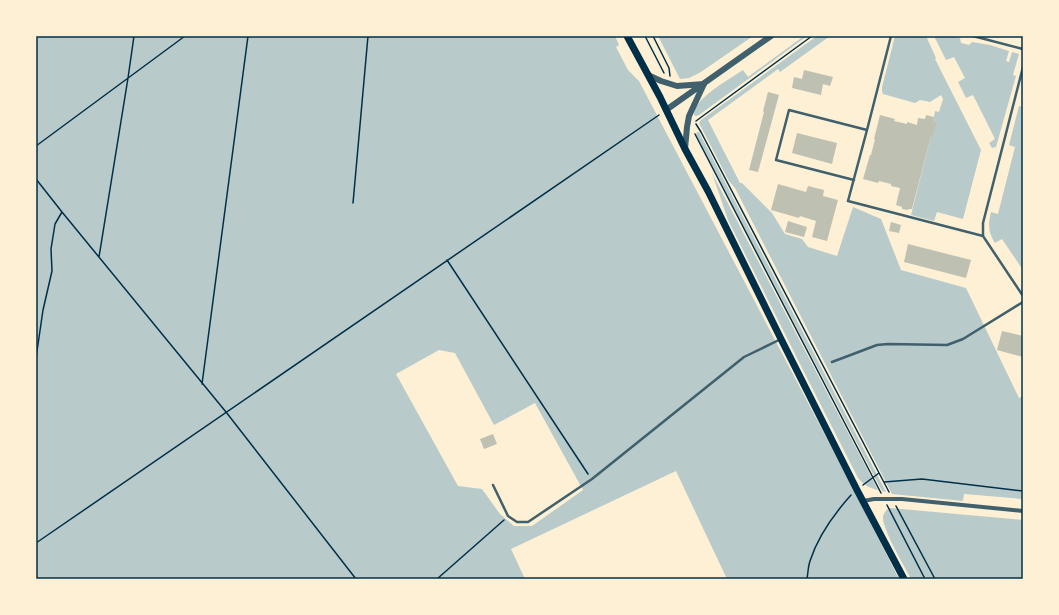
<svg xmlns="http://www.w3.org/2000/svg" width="1059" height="615" viewBox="0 0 1059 615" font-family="'DM Sans',sans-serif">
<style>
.green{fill:#b9caca;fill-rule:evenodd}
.building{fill:#bec0b2}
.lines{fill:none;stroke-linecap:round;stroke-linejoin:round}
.path{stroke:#003049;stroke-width:1.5}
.service{stroke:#3f606c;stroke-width:2.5}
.minor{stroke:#3f606c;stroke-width:4}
.tertiary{stroke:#3f606c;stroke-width:6}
.secondary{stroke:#003049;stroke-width:7}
.neatline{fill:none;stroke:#003049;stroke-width:1.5}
</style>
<rect width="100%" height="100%" fill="#fdf0d5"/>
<!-- green -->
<path class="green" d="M36,36H615L619,45L616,47L628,70L639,81L847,477L899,579H727L676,471L511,549L525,579H36ZM439,350L455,353L494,425L535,403L583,490L532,526H514L500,514L482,489L458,486L396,374Z
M658,36H753L701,72L689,78L680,79Z
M804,36H807L699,115L696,116L694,115C694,98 730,79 743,70L748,77Z
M817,36H830L780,72L778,69L708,120L740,183H742L772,213L785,234L802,239L808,247L837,256L853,207L881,219L901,270L966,288L1019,398L1023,396V499L964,494L963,501L892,494L735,188L729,181L699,123L701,120Z
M895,36H926L936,58L935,59L981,150L963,219L937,212L934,221L911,215L931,136H933L937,122L933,121L935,111L939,112L943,99L941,95L930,102L920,100L915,103L883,94L882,91V87Z
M934,36H951L960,38L961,43L969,45L972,42L990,45L1009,51L1006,61L1009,62L1012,52L1019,54L1013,75L1016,76L996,147L992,148L989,143L995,139L973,95L966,98L958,82L965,78L954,57L946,60Z
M1019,106L1023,107V270L1002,239L995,243C988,232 988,224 991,212L998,214L1015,147L1009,145Z
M697,132H699L886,492L882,491L696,135Z
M712,173L878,490C869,488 864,485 858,478L801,366L728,220Z
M890,508L1023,520V579H911C905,567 882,529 883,517C884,513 886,509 890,508Z"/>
<!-- building -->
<path class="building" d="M804,70L833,77L830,86L823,84L821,95L792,88L794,77L802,79Z
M768,92L779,95L758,172L749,170L764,112L763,111Z
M880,115L895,119L894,121L907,124V122L917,125L918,118L925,119L926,115L934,117L933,121L937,122L933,137L931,136L912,209H909L908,210L902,209V207L896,205L900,188L891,186V184L879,181L878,183L863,179L870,155H871L875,139H874Z
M797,133L837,143L832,164L792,153Z
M778,184L806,192L808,186L824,190L823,196L838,200L827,241L812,237L816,221L800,216L799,218L771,210Z
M788,221L807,227L804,237L785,232Z
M891,222L901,225L899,233L889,231Z
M908,244L971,260L966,278L904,262Z
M1002,331L1023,336V357L997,350Z
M493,434L497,444L484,449L480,439Z"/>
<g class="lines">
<!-- path -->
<path class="path" d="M645,36L664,73
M653,36L669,68L670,76
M696,121L812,36
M696,124L701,132L889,492
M695,134L881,493
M36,146L185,36
M36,179L62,212L226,412L356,579
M353,203L368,36
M99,257L128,78L134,36
M447,260L588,474
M36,358L43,310L52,271L51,249L55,224L62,212
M202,384L248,36
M884,482L922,479L1023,491
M863,485L879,473
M887,505L925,579
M896,506L935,579
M36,543L659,115
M36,577L38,579
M437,579L504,520
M807,579C808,573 808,567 810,561C818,536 834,514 851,495"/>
<!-- service -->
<path class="service" d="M973,36L1023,49
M1023,67L983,223V236L1023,296
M867,130L891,36
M854,180L776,160L789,110L867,130L848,201L983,236
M832,362L877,345L888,344L947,345L963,339L1023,302
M493,485L508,516L517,522H528L592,479L744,357L781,339"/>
<!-- minor -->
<path class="minor" d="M863,501L874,499H902L1023,511"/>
<!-- tertiary -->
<path class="tertiary" d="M648,75L661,81L677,86L704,84
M666,110L771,36
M685,149L687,127L689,116L703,86"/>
<!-- secondary -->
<path class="secondary" d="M627,36L660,97L685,149L708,191L781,339L857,490L904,579"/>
</g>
<!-- border -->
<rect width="1059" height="615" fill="none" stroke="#fdf0d5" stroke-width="74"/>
<rect x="37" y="37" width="985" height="541" class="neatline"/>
</svg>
